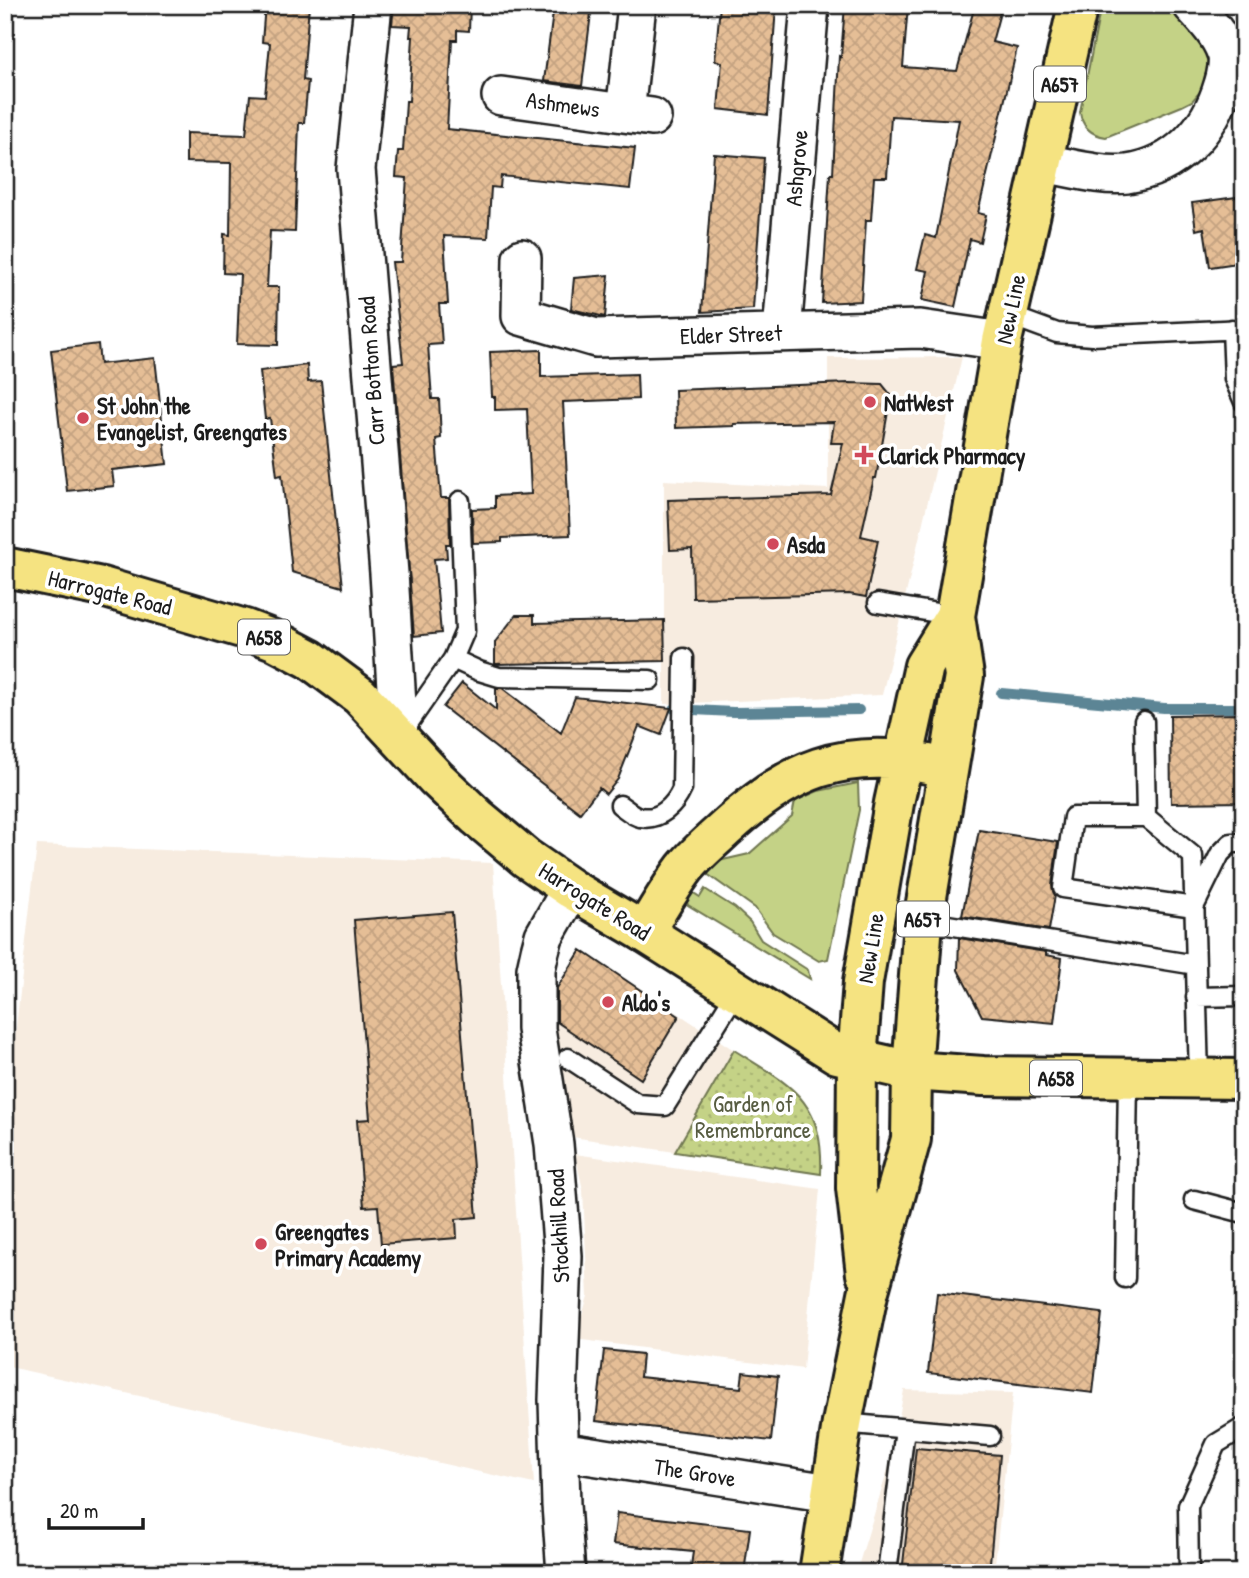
<svg xmlns="http://www.w3.org/2000/svg" width="1249" height="1578" viewBox="0 0 1249 1578" font-family="'Patrick Hand',sans-serif">
<style>
.built{fill:#f7ece0}
.grass{fill:#c4d286;stroke:#707751;stroke-width:2}
.garden{fill:url(#garden-dots);stroke:#707751;stroke-width:2}
.lines{fill:none;stroke-linecap:round;stroke-linejoin:round}
.stream{stroke:#5b8595;stroke-width:10}
.building{fill:url(#building-cross-hatch);stroke:#1c1c1c;stroke-width:2}
.service-casing{stroke:#1c1c1c;stroke-width:23}
.minor-casing{stroke:#1c1c1c;stroke-width:42}
.primary-casing{stroke:#1c1c1c;stroke-width:44}
.trunk-casing{stroke:#1c1c1c;stroke-width:44}
.service{stroke:#fff;stroke-width:18}
.minor{stroke:#fff;stroke-width:37}
.primary{stroke:#f5e381;stroke-width:38}
.trunk{stroke:#f5e381;stroke-width:38}
.poi-dot{fill:#d1495b;stroke:#fff;stroke-width:2.5}
.labels{text-anchor:middle;dominant-baseline:central;stroke-width:7;stroke-linejoin:round;paint-order:stroke}
.shield{fill:#fff;stroke:#606060;stroke-width:2}
.shield-label{font-size:21px;font-weight:bold;fill:#1c1c1c}
.street-label{font-size:23px;fill:#1c1c1c;stroke:#fff}
.poi-label{font-size:23px;font-weight:bold;fill:#1c1c1c;stroke:#fff;text-anchor:start}
.park-label{font-size:23px;fill:#575c41;stroke:#fff}
</style>
<defs>
<pattern id="garden-dots" width="8" height="8" patternUnits="userSpaceOnUse" patternTransform="scale(1.75)"><rect width="8" height="8" fill="#c4d286"/><path d="M2 2h.1M6 6h.1" fill="none" stroke="#a8b473" stroke-width="1.8" stroke-linecap="round"/></pattern>
<pattern id="building-cross-hatch" width="8" height="8" patternUnits="userSpaceOnUse" patternTransform="scale(1.75)"><rect width="8" height="8" fill="#e5be96"/><path d="M0 0l8 8M0 8l8-8" fill="none" stroke="#c4a381"/></pattern>
</defs>
<rect width="100%" height="100%" fill="#fff"/>
<filter id="ink" filterUnits="userSpaceOnUse"><feTurbulence type="fractalNoise" baseFrequency=".0143" numOctaves="2"/><feDisplacementMap in="SourceGraphic" scale="14" xChannelSelector="R" yChannelSelector="G"/><feConvolveMatrix kernelMatrix="1 2 1 2 8 2 1 2 1" color-interpolation-filters="sRGB"/></filter>
<g filter="url(#ink)">
<!-- built -->
<path class="built" d="M962,357L882,695L664,704V480L828,489V358Z
M37,845L493,863L534,1484L5,1366V1123Z
M581,950L734,1050L675,1152L572,1137L555,1021L557,989Z
M575,1154L820,1189L803,1369L575,1339L588,1296L583,1190Z
M904,1390L1013,1393L994,1573H856L892,1456Z"/>
<!-- grass -->
<path class="grass" d="M1103,5H1169L1188,21L1203,40L1211,61L1207,84L1192,101L1182,106L1106,137C1092,135 1082,127 1080,112L1100,10Z
M858,783L859,810L828,959L819,961L773,933L755,908L703,871L710,863L749,854L792,816L795,801L818,791Z
M705,889L735,908L750,922L761,940L808,970L810,979L688,905L687,902L692,892L700,897Z"/>
<!-- garden -->
<path class="garden" d="M734,1050C791,1086 824,1099 821,1174L675,1152Z"/>
<g class="lines">
<!-- stream -->
<path class="stream" d="M1001,693L1164,708H1244
M674,709L733,712L859,710"/>
</g>
<!-- building -->
<path class="building" d="M265,5H309L303,80L308,81L304,123H299L295,232L270,231L267,287H279L278,345L237,344L240,274L223,273L224,234L230,235L231,163L186,162V133L246,135L250,95L265,96L270,43L262,42Z
M394,5H470L469,31L457,30V40H452L447,129L635,148L630,189L501,176L500,188L491,187L488,238L444,236L448,304H439L442,344L428,345L432,399H439L441,438L436,439L441,498H449L450,544H446L447,558L434,559L441,633L414,636L393,364L403,363L392,262H401L407,178L396,177L398,151H403L406,101H409L413,37H410L411,26L392,25Z
M554,5H592L582,86L544,81Z
M720,5L776,7L768,115L718,109L722,62L715,61Z
M845,5H908L903,67L957,71L975,5H1002L992,42L1017,48L978,213L986,215L980,242L970,239L955,307L922,300L928,271L917,269L925,235L936,238L959,120L891,116L887,177H874L871,220H866L861,301L822,303L830,174H833L839,56L841,57Z
M714,154L764,158L753,309L702,312Z
M1244,196V262L1210,267L1204,228L1196,230L1192,203Z
M609,275L605,317L571,309L574,278Z
M98,344L100,364L155,358L167,464L112,470L114,486L67,491L51,350Z
M541,350V377L637,374L638,399L563,402L570,535L502,538V542L473,543L472,509L495,508V496L531,494L527,409L495,410V397H492L490,352Z
M307,365L308,382L321,381L343,587L292,572L282,475L277,476L270,418L265,419L260,371Z
M849,383L882,384L891,395L876,478H874L861,536L878,540L866,597L849,594L693,598L692,549L670,550L668,500L831,495L843,443H831L834,422L734,424V426L676,428L675,390Z
M516,615H534V623L664,620L665,661L495,664V642Z
M462,683L496,710V688H502L561,733L575,697L671,708L661,735L639,726L618,779L606,794L599,788L580,813L443,707Z
M1244,714V802L1171,803L1170,715Z
M979,830L1058,842L1052,886L1055,895L1049,930L962,916Z
M452,912L477,1217L456,1219L457,1238L381,1244L378,1206L364,1207L357,1120L370,1119L354,920Z
M959,938L1046,952V955L1062,958L1054,1023L982,1016L958,970Z
M581,950L679,1016L641,1079L557,1022V988Z
M937,1293L1102,1313L1093,1393L928,1373Z
M604,1350L642,1354L640,1377L741,1388L743,1372L778,1376L771,1441L596,1421Z
M916,1448L1000,1455L989,1573H902Z
M617,1513L750,1529L744,1573H690L693,1552L613,1544Z"/>
<g class="lines">
<!-- service casing -->
<g class="service-casing">
<path id="service" d="M1008,315L1057,333L1092,336L1244,329
M1232,329L1234,379L1244,402
M878,603L955,616
M453,659L479,671L499,677L650,680
M1144,721L1146,817L1193,856L1199,1078
M403,731L453,659L465,631L460,501
M620,805C626,809 633,816 640,817C660,821 675,805 682,789L684,658
M1146,817H1073L1063,888L1194,907L1220,854L1231,843H1244
M923,921L1196,965
M1196,997L1244,996
M568,1058L638,1104L665,1106L737,991
M1194,1200L1244,1213
M1125,1278L1128,1078
M842,1423L990,1436
M887,1573L905,1429
M1189,1573L1188,1506L1216,1444L1244,1427"/>
</g>
<!-- minor casing -->
<g class="minor-casing">
<path id="minor" d="M373,5L356,169L389,573L399,737
M501,96L652,117
M625,113L637,5
M1042,163C1068,167 1100,177 1127,174C1176,167 1210,130 1223,85C1226,76 1229,61 1226,53C1220,35 1205,19 1192,5
M522,258L521,316L596,338L920,329L1002,341
M782,332L810,5
M560,1451L830,1493
M566,1573L561,1505L558,1400L563,1256L554,1144L536,1029V969L540,951L544,936L571,889"/>
</g>
<!-- primary casing -->
<g class="primary-casing">
<path id="primary" d="M644,932C657,911 670,888 685,868C697,853 713,840 727,827C789,770 843,747 928,764
M866,1274L856,1188L857,1060L863,982L894,803L924,666L955,616
M819,1573L842,1423L868,1294L911,1139L912,1071L923,921L964,676L955,616L1002,341L1078,5"/>
</g>
<!-- trunk casing -->
<g class="trunk-casing">
<path id="trunk" d="M5,567L102,587L245,629L274,640L310,659L360,696L436,778L477,817L526,858L571,889L644,932L837,1054L912,1071L983,1076L1244,1079"/>
</g>
<!-- service -->
<use href="#service" class="service"/>
<!-- minor -->
<use href="#minor" class="minor"/>
<!-- primary -->
<use href="#primary" class="primary"/>
<!-- trunk -->
<use href="#trunk" class="trunk"/>
</g>
</g>
<!-- markers -->
<g class="poi-dot">
<circle cx="870" cy="402" r="7"/>
<circle cx="83" cy="418" r="7"/>
<path d="M860.5 444.5h7v7h7v7h-7v7h-7v-7h-7v-7h7z"/>
<circle cx="773" cy="544" r="7"/>
<circle cx="608" cy="1002" r="7"/>
<circle cx="261" cy="1244" r="7"/>
</g>
<g class="labels">
<!-- shield labels -->
<g class="shield">
<rect x="1034" y="66.5" width="52" height="35" rx="5"/>
<rect x="238" y="619.5" width="52" height="35" rx="5"/>
<rect x="897" y="901.5" width="52" height="35" rx="5"/>
<rect x="1030" y="1060.5" width="52" height="35" rx="5"/>
</g>
<g class="shield-label">
<text x="1060" y="84">A657</text>
<text x="264" y="637">A658</text>
<text x="923" y="919">A657</text>
<text x="1056" y="1078">A658</text>
</g>
<!-- street labels -->
<g class="street-label">
<text transform="translate(563 104) rotate(8)">Ashmews</text>
<text transform="translate(796 168) rotate(-85)">Ashgrove</text>
<text transform="translate(1010 309) rotate(-78)">New Line</text>
<text transform="translate(731 334) rotate(-2)">Elder Street</text>
<text transform="translate(371 371) rotate(-94)">Carr Bottom Road</text>
<text transform="translate(110 592) rotate(14)">Harrogate Road</text>
<text transform="translate(595 901) rotate(32)">Harrogate Road</text>
<text transform="translate(870 948) rotate(-81)">New Line</text>
<text transform="translate(558 1226) rotate(-93)">Stockhill Road</text>
<text transform="translate(695 1472) rotate(9)">The Grove</text>
</g>
<!-- poi labels -->
<g class="poi-label">
<text x="884" y="402">NatWest</text>
<text x="97" y="405">St John the<tspan x="97" dy="26">Evangelist, Greengates</tspan></text>
<text x="878" y="455">Clarick Pharmacy</text>
<text x="787" y="544">Asda</text>
<text x="622" y="1002">Aldo's</text>
<text x="275" y="1231">Greengates<tspan x="275" dy="26">Primary Academy</tspan></text>
</g>
<!-- park labels -->
<g class="park-label">
<text x="753" y="1103">Garden of<tspan x="753" dy="26">Remembrance</tspan></text>
</g>
</g>
<!-- margin -->
<rect width="1249" height="1578" fill="none" stroke="#fff" stroke-width="28"/>
<rect x="14" y="14" width="1221" height="1550" fill="none" stroke="#1c1c1c" stroke-width="2.5" filter="url(#ink)"/>
<!-- scale -->
<path d="M49 1518v10h94v-10" fill="none" stroke="#1c1c1c" stroke-width="3.5"/>
<text x="60" y="1518" font-size="21" fill="#1c1c1c" stroke="#ffffff" stroke-width="5" paint-order="stroke">20 m</text>
</svg>
